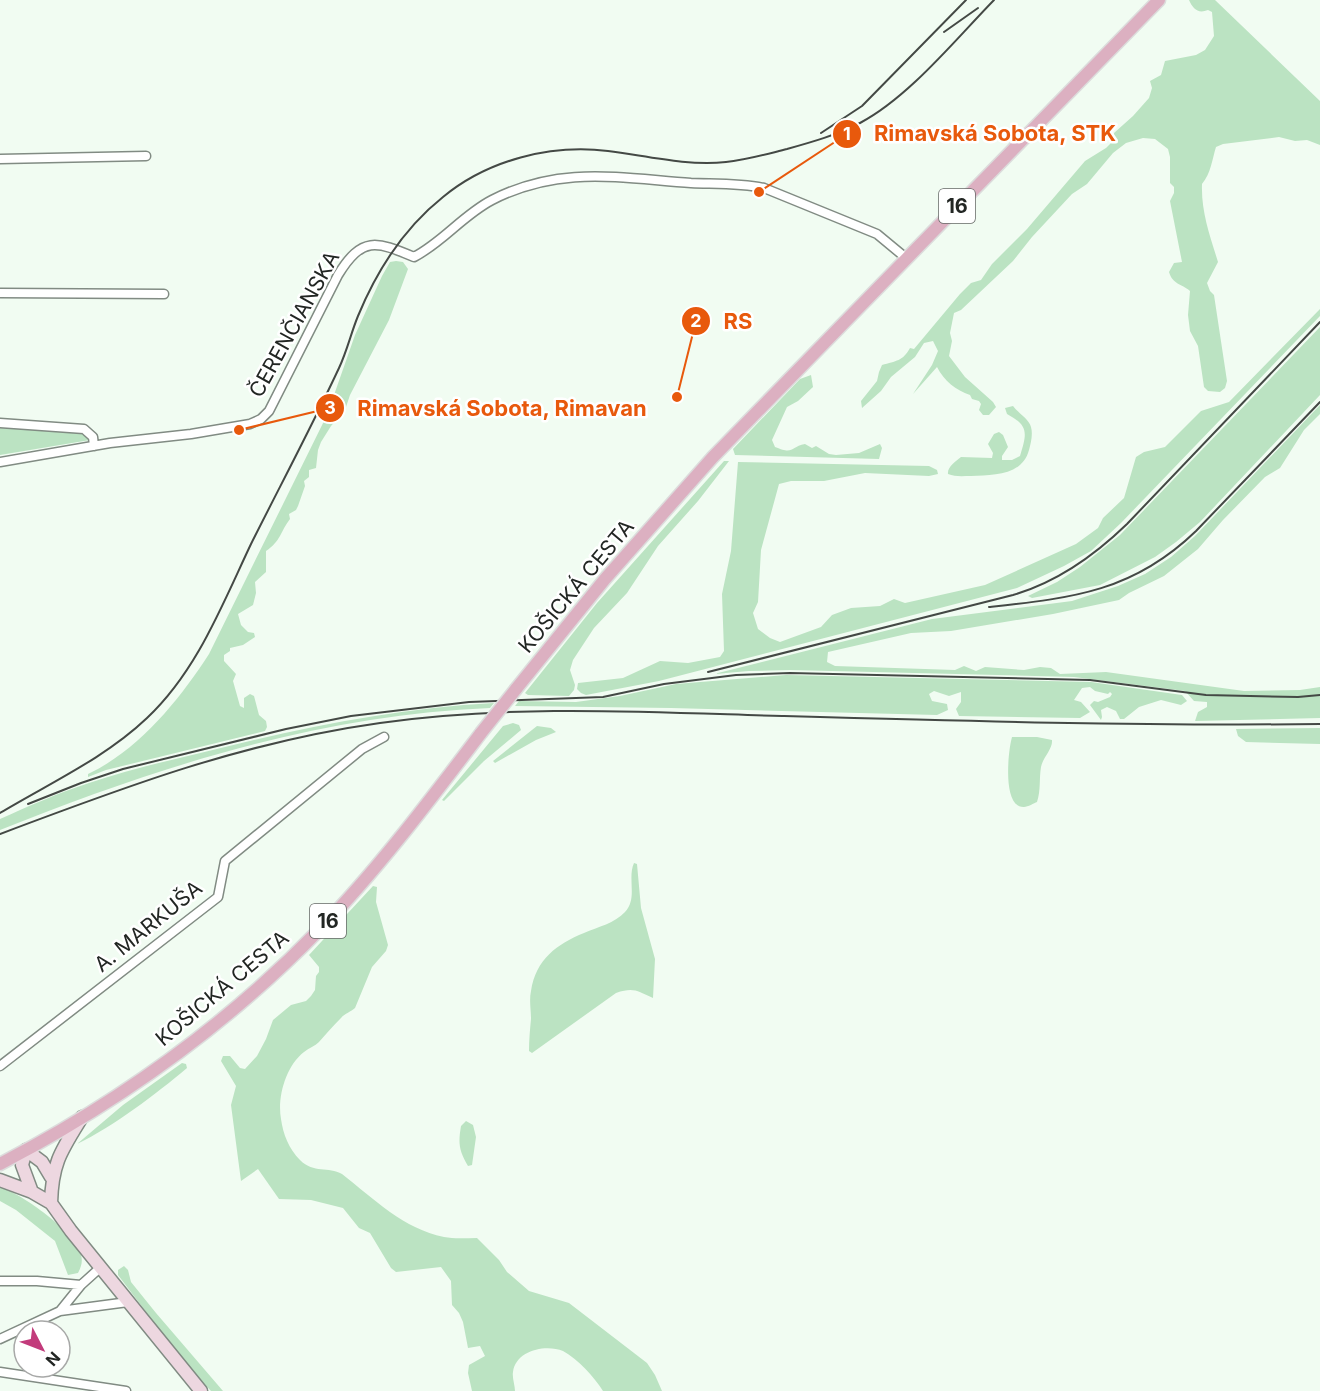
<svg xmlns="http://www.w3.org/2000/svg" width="1320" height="1391" viewBox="0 0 1320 1391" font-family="Inter,sans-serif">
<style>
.green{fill:#bbe3c2}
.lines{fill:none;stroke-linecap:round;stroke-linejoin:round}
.street-casing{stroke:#818b83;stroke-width:11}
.secondary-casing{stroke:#818b83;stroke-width:15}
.primary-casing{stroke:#dcdcdc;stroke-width:15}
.street{stroke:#fff;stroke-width:8}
.secondary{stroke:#edd7e0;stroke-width:12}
.primary{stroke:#dcb0c1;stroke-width:12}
.rail{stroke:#444945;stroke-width:2}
.primary-bridge-casing{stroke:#dcdcdc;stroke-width:15;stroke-linecap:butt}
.primary-bridge{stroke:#dcb0c1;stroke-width:12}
.labels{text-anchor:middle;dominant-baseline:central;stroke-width:5;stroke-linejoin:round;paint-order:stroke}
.shield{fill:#fff;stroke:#646765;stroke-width:1.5}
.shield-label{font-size:20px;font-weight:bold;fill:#222623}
.street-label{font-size:21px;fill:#222623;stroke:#fff}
.leader{fill:none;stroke:#e8590c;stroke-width:2}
.callout-dot{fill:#e8590c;stroke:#fff;stroke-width:2}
.mark-label{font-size:18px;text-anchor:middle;font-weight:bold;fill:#fff}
.callout-label{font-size:22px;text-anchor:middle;font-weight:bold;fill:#e8590c;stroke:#fff;stroke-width:5;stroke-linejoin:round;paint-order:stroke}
</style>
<rect width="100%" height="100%" fill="#f1fcf2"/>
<!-- green -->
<path class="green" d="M1189,0H1215L1320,101V145L1307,140L1295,141L1279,137L1223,144L1216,147C1212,160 1211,173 1202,184C1201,212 1210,236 1218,262L1207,283L1210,291L1214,295L1227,381L1225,388L1220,392L1208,391L1204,387L1198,346L1190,331L1188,315L1190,291C1181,283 1173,285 1169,272L1174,263L1182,262L1170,201L1174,193V187L1170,183V157L1168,149L1155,139L1143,138L1126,143L1113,153L1087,184L1072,194L1032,237L1013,261L961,310L954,313L950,333L952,341L949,356L965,377L993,402L996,407L989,415H983L979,410L981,404L979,401L972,399L970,395C956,390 944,381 937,367L913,394L932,365L938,351L933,341L924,343L915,357L891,377L881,391L862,408L861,401L877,381L879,372L882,365C896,361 903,361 910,348L914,349L960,294L971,283L981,280L992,264L1027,229L1085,161L1106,148L1113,141L1114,133L1133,116L1149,98L1152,88L1150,81L1161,75L1165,61L1196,55L1205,50L1214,36L1212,12L1208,10C1198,14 1193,9 1189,0Z
M396,261L403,262L408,269L389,320L350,395L345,410L331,426L321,442L318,450L316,468L309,470V477L304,481L305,486L298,506L296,510L289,514L290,519C280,532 281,541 266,551V572L255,582L256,593L253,605L238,614L241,625L248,632L254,633L255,637L243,645L230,648V651L224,655V661L236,674L233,681L240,706L244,708V698L250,694L254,696L259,715L266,721L267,727L265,731L106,770L88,777V774C139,750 180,699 209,654L327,415L355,335L382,276L390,262Z
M1320,309V316L1121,523L1091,551L1064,566L1017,588L659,681L586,695L581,693L577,689L578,683L623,678L660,661L688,663L720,657L724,651L722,594L731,551L738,462L929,466L937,470L938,474L929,476L865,473L824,481H791L779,484L761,550L758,602L753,613L758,629L770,638L780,642L821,627L832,615L851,608L880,606L894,599L905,603L985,585L1076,544L1098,528L1103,518L1124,498L1136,457L1144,452L1165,447L1201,411L1229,402Z
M1320,327V395L1200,522L1176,542L1155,557L1100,585L1032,598L1028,596L1057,582L1080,567L1120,535Z
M811,375L813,387L798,401L787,407L772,440L775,447C794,455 790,447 805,444L812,448L816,446L829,454L836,455L859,453L880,444L882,448L879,459L735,455L733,449L800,379Z
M1320,405V414L1304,430L1280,468L1265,477L1223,520L1198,549L1164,576L1129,593L1119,600L1053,614L951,631L911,633L828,652L827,662L835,666L955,670L964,666L976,671L985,667L1024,670L1040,667L1051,668L1060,674L1106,672L1244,691L1300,690L1320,687V718L1195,721L1198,712L1207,707V702L1194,701L1185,691L1074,677L790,670L749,671L714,674L932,619L1072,601L1118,586L1145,574L1171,557L1195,536Z
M1013,406C1018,413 1029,419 1031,427C1033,434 1031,443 1029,450C1022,476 993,475 971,476C963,476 955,477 948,474C947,467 956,461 961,457L992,458L993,453L988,444L994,434L999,432L1003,435L1008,447L1002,456V460H1012L1020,456C1027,433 1029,426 1007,414L1005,408Z
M0,426L82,433L90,440L0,455Z
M724,461H729L698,501L658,546L627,593L594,628L573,660L570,670L575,685L574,690L569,696L528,695L525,693L597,603Z
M786,675L1091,682L1182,695L1187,701L1181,705L1161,700L1139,707L1124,719H1120L1116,711L1107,707L1101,710L1102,717L1101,720L1090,705L1094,701L1098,702L1110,697L1112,694L1110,692L1108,694L1095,691L1090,687L1082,688L1074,700L1081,702L1090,712L1080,718L959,716L956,709L961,702V692L949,696L934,691L929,694L932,701L947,704L948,710L937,715L671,708L515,706L519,701L576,702L620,696L676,684Z
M494,703L490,708C318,715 158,767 0,830V819C29,806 58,793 89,783C133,768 180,758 225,747C314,725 403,708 494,703Z
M513,723L519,725L521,730L484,761L444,801L442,800L503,726Z
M537,726L551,728L556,732L536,740L495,763L493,761Z
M1320,728V744L1246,742L1238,736L1236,729Z
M1012,737H1037L1052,740C1053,749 1043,757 1041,767C1039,779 1041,790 1037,802C1034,803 1028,807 1024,807C1002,808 1008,751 1012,737Z
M634,863L637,864L641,908L655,959L653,998C637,991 634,987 616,993L532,1053L529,1051C529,1040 530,1029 531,1019C531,1010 529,1000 531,991C536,959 557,944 584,933C598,927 615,923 625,912C638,898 627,879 634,863Z
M373,886L377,887L376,902L388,945L386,951L372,967L355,1008C351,1012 345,1013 341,1018C333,1026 326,1034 319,1042C315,1046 309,1048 304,1052C286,1066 277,1097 281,1119C283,1134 289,1149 300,1160C314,1174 328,1166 342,1174C374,1199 404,1229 444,1237C454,1239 466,1238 477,1238L499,1260L507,1272L529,1291L569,1303L647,1363L655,1375L662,1391H603C594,1377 578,1359 563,1351C546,1344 516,1350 513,1372C512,1378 515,1385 515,1391H472L468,1373L469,1365L485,1356L480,1346L468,1348L463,1322L459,1313L452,1305L451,1281L441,1267L396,1272L391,1268L370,1233L359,1228L343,1208L311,1200L279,1199L258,1169L241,1181L231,1105L236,1086L221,1061L223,1056H230L240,1068L245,1069L257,1056L266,1039L273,1020L291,1005L306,1001L311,996L315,990L316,976L319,972V967L309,955Z
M182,1063L186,1064L187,1068C156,1094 114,1126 77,1144L123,1105Z
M466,1121L473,1125L476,1137L472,1165L468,1166C459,1150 458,1144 461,1126Z
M0,1187C22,1194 76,1232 81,1255C83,1262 81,1267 78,1273L68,1275L55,1241L16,1210L0,1201Z
M124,1266L128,1270L131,1282L156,1313L223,1391H211L188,1367L118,1275V1270Z"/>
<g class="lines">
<!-- street casing -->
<g class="street-casing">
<path id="street" d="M0,159L146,156
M0,293L164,294
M0,423L84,429L93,437L94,446
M0,462L110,443L191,434L250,424L261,419L269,411L338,275C362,236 376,241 414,257C443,242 463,215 492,200C560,165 619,178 691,183C715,184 740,183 764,188L877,234L906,258
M0,1066L218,897L225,861L362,749L384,737
M0,1281H37L81,1285
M60,1311L81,1285L101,1267
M0,1339L60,1311L128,1302
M0,1372L126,1391"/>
</g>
<!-- secondary casing -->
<g class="secondary-casing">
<path id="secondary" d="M0,1180L32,1192L51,1203L71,1231L201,1391
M32,1192L22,1165L26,1150L42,1162L51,1177
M51,1203C52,1163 61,1151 82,1117"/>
</g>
<!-- primary casing -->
<g class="primary-casing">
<path id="primary" d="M516,689L605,579L713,457L1159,0
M0,1164C117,1103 228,1024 320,929C379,868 430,800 481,733"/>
</g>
<!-- street -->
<use href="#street" class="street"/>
<!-- secondary -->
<use href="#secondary" class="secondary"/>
<!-- primary -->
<use href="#primary" class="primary"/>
<!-- rail -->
<path class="rail" d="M944,32L978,8
M821,133L862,106L966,0
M989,607C1072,598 1133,592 1196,531L1320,402
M708,672L1013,595C1058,582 1094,556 1127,524L1320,322
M28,804L81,783L123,769L286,729L351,716L469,702L603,697L664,684L736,675L790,673L1090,680L1206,695L1298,697L1320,695
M0,813C50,783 105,758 147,718C197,671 222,605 251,544C280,486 311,428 339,368C347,351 351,333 358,316C377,270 404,228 443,197C488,160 550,144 608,151C647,156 686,166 726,162C747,160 767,154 787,149C812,142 837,135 860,123C909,97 955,40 994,0
M0,834C127,786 244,742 380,723C515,704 646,712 782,716C962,721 1141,726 1320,724"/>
<!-- primary-bridge casing -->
<g class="primary-bridge-casing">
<path id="primary-bridge" d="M481,733L516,689"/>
</g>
<!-- primary-bridge -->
<use href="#primary-bridge" class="primary-bridge"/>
</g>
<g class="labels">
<!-- shield labels -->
<g class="shield">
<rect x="939" y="189" width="36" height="34" rx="4.5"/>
<rect x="310" y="904" width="36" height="34" rx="4.5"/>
</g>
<g class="shield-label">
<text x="957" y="206">16</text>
<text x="328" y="921">16</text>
</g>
<!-- street labels -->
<g class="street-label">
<text transform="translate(294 324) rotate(-61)">ČERENČIANSKA</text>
<text transform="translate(576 586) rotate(-50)">KOŠICKÁ CESTA</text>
<text transform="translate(148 926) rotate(-39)">A. MARKUŠA</text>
<text transform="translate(222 988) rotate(-40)">KOŠICKÁ CESTA</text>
</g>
</g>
<!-- callouts -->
<path class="leader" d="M759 192L847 134M677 397L696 321M239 430L330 408"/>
<g class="callout-dot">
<circle cx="759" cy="192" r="6"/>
<circle cx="677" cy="397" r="6"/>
<circle cx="239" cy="430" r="6"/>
<circle cx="847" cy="134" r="15"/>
<circle cx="696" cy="321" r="15"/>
<circle cx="330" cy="408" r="15"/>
</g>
<g class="mark-label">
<text x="847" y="140">1</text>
<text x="696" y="327">2</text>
<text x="330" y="414">3</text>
</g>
<g class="callout-label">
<text x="995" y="141">Rimavská Sobota, STK</text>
<text x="738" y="329">RS</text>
<text x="502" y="416">Rimavská Sobota, Rimavan</text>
</g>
<!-- north arrow -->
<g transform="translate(42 1349) rotate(132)"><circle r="28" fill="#ffffff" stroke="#a7a8a7" stroke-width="1.5"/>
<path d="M0-4.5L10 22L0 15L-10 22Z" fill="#c23b7b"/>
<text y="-9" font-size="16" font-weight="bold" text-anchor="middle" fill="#222623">N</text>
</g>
</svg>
